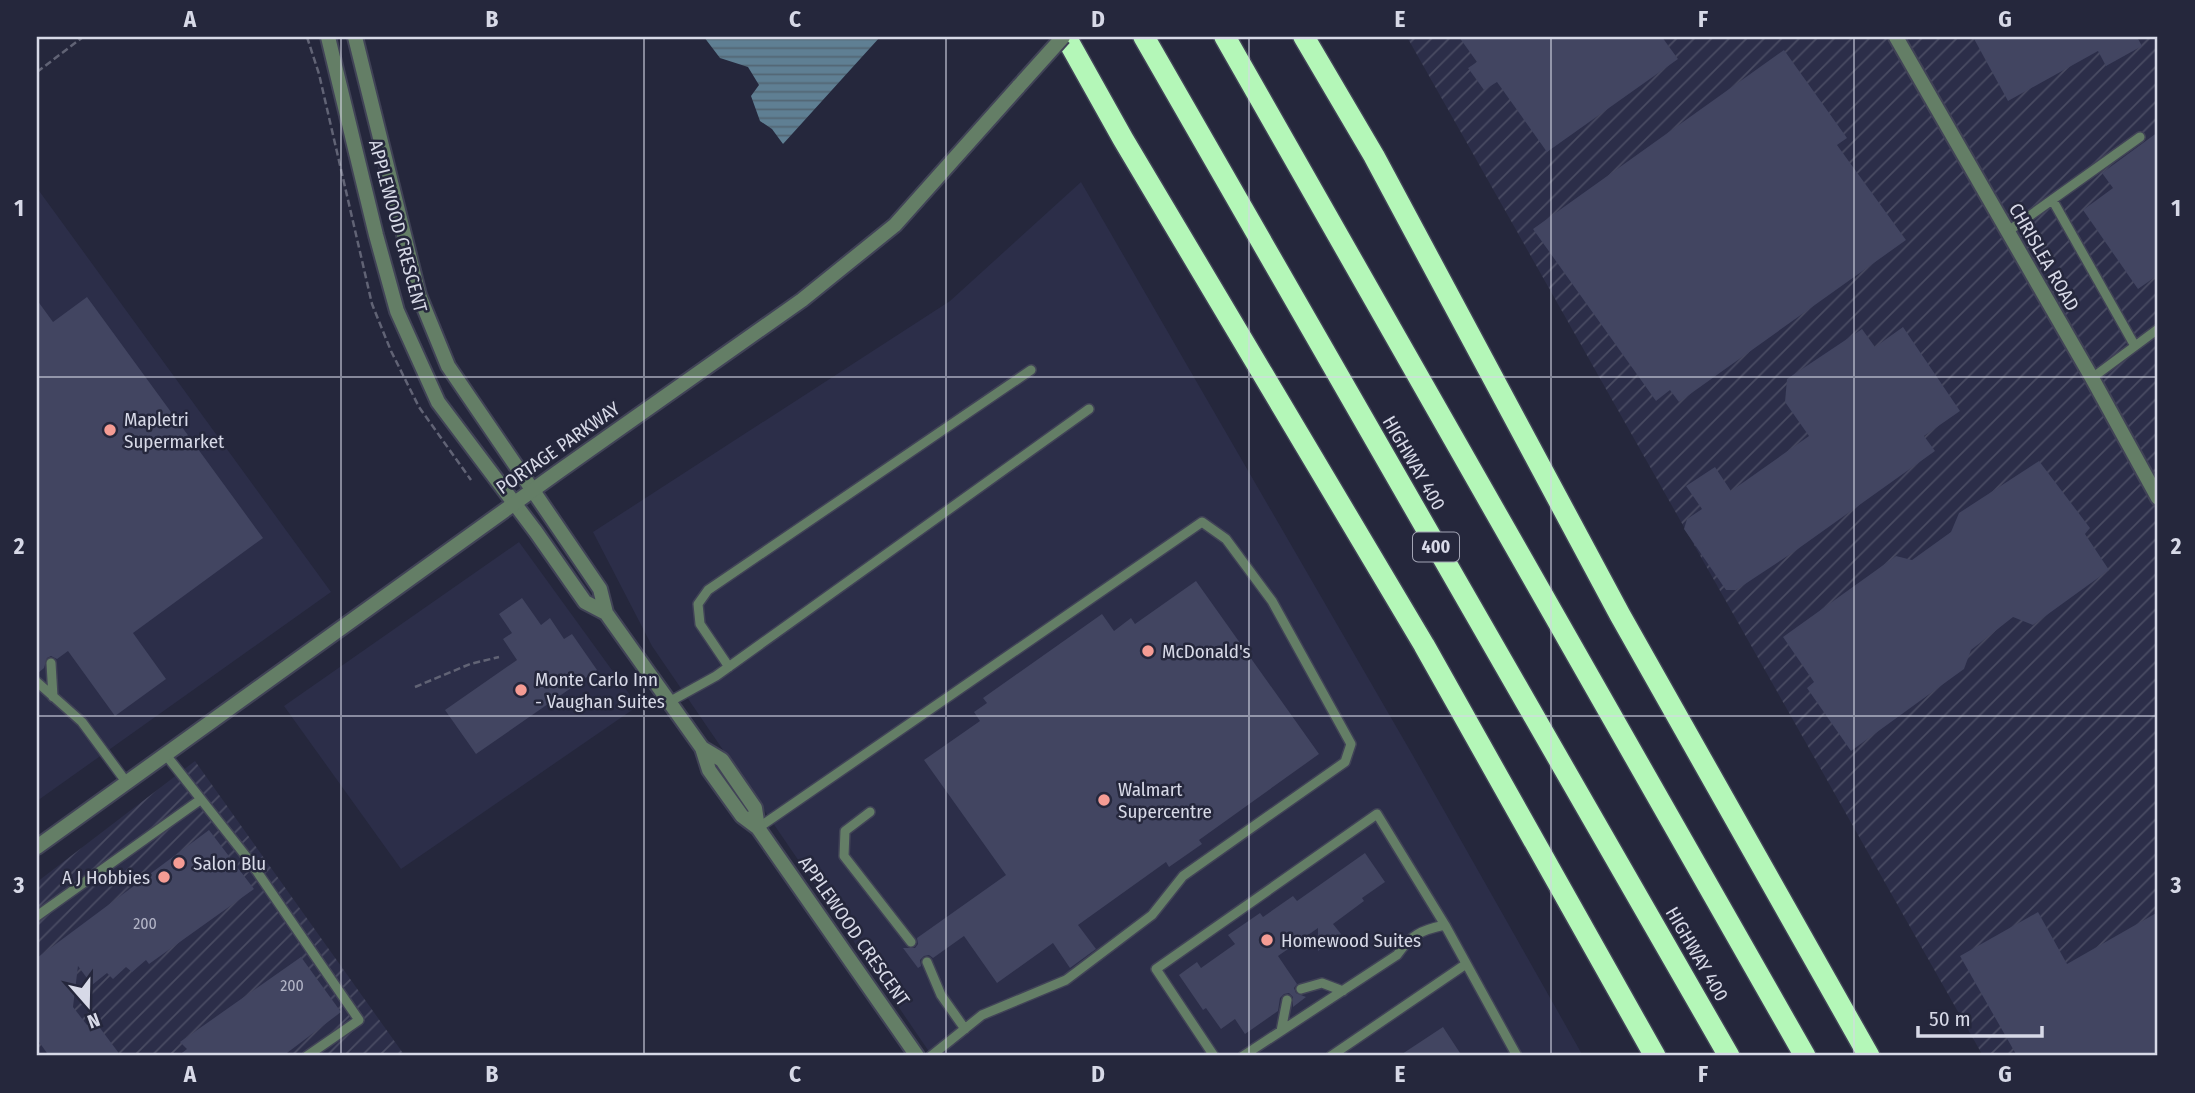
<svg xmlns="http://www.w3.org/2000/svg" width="2195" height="1093" viewBox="0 0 2195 1093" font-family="'Fira Sans Condensed',sans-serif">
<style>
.built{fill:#2c2e49}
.industrial{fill:url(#industrial-furrows)}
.water{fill:url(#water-rules)}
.building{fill:#424561}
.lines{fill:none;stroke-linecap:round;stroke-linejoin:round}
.service-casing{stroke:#414357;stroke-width:12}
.minor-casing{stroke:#414357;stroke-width:18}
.tertiary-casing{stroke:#414357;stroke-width:18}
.motorway-casing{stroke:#414357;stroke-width:24}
.path{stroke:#616375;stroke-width:2.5;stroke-dasharray:7 3.5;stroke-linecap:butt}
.service{stroke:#647e66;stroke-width:9}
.minor{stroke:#647e66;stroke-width:14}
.tertiary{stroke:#647e66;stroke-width:14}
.motorway{stroke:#b4f7b8;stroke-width:21}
.tertiary-bridge-casing{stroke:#414357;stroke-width:18;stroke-linecap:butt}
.tertiary-bridge{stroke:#647e66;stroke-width:14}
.grid{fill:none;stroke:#d7d9e7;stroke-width:2;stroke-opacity:0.55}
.poi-dot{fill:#f59c94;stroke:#25273c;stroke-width:2.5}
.labels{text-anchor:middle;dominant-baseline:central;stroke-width:5;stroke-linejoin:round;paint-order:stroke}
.number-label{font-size:16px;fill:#b2b4c6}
.shield{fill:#25273c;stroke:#a2a4b4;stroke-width:2}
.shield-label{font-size:18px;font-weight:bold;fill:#d7d9e7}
.street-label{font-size:19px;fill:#d7d9e7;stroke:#25273c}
.poi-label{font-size:19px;fill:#d7d9e7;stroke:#25273c;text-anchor:start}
.neatline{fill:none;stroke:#d7d9e7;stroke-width:2.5}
.grid-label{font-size:23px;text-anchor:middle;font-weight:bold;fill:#d7d9e7}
</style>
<defs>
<pattern id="industrial-furrows" width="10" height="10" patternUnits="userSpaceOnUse" patternTransform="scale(1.75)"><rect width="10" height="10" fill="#2c2e49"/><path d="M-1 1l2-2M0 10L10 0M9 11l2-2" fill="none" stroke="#4a4c63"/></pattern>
<pattern id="water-rules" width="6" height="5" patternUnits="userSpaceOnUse" patternTransform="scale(1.75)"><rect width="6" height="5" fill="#5f7f93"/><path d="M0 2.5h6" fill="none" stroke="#536674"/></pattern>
</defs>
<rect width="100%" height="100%" fill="#25273c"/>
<!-- built -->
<path class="built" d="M1081,182L1412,754L1583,1056H932L652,646L593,532L950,301Z
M37,188L331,592L37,801Z
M519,542L638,706L401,869L284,706Z"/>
<!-- industrial -->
<path class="industrial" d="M1407,37H2158V1056H1983Z
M195,761L405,1056H37V882Z"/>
<!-- water -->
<path class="water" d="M704,37H880L783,144L772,129L760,121L751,96L759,85L748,67L720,58Z"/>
<!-- building -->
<path class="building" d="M1459,37H1662L1678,59L1547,152L1497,82L1484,90L1468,68L1477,62Z
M1973,37H2137L2142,46L2106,66L2098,51L2008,101Z
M1784,50L1847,138L1837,145L1906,240L1679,402L1670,390L1656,401L1533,229Z
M2158,132V275L2138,289L2083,210L2113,188L2102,173Z
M87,297L263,538L133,633L166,679L115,716L68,651L57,659L51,656L47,658L44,668L37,674V300L53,322Z
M1903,327L1960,411L1924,436L1935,451L1795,551L1736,590H1726L1684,529L1687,519L1702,509L1686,486L1715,467L1731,491L1809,436L1785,402L1787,379L1862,329L1875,347Z
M2039,461L2090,528L2085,534L2109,570L2033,625L2013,617L1971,650L1964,669L1851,751L1807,688L1814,682L1783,637L1896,556L1912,560L1951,532L1959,513Z
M1196,581L1319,754L1199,840L1202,844L1169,867L1166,862L1078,925L1096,949L1070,968L1053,943L997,983L964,936L933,958L929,955L924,956L920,960L921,966L918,968L903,948H915L918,944L917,938L1006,875L924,760L980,721L974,712L987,703L983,698L1102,614L1114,631L1131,618L1135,624Z
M522,598L541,625L550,618L564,639L572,634L597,670L476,754L445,710L517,660L503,639L512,633L499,614Z
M209,830L254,889L149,964L146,960L132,972L126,967L113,979L107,973L92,985L78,966L73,1007L87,1025L94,1020L121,1056H49L37,1039V958Z
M1365,853L1385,882L1362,898L1364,901L1333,924L1341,934L1318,951V928L1278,956L1297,984L1294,988L1296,993L1306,997L1293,1007V997L1289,993L1284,994L1280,998L1278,1011L1245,1034L1235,1019L1221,1029L1206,1008L1203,1010L1179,975L1197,962L1201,968L1235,944L1228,935L1260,913L1263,917L1293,896L1297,901Z
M2038,912L2067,964L2158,912V1056H2017L1960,956Z
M301,957L341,1012L283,1056H178L187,1049L180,1042Z
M1443,1027L1462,1056H1399Z"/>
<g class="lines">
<!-- service casing -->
<g class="service-casing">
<path id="service" d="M2053,201L2135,346
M2007,232L2140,137
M2092,378L2158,329
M51,663L53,697
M729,667L700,624L698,604L708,590L1031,370
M37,682L82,722L127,783
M669,702L716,676L1089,409
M166,755L249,860L359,1020L307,1056
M870,812L845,831L844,856L911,942
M758,828L1202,522L1226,539L1272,601L1351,744L1345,762L1183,876L1152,915L1066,980L982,1015L931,1056
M37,916L200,800
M1445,925L1517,1056
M927,962L941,995L965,1029
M1301,989L1322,983L1343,991
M1281,1031L1287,1000
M1214,1056L1156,969L1377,814L1445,925C1421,930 1411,935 1397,955L1243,1056
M1331,1056L1466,964"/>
</g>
<!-- minor casing -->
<g class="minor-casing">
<path id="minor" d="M328,37L376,235L397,311L438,402L536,532L585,602L606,613
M355,37L419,295L448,366L600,589L606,613L702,748L709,770L742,816L758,828L917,1056
M1896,37L2092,378L2158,498
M702,748L722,760L755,808L758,828"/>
</g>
<!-- tertiary casing -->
<g class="tertiary-casing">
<path id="tertiary" d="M37,847L558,472L802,300L895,225L1019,86"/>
</g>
<!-- motorway casing -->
<g class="motorway-casing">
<path id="motorway" d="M1066,37L1123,139L1424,645L1655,1056
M1144,37L1729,1056
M1225,37L1805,1056
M1304,37L1374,156L1620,615L1869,1056"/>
</g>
<!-- path -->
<path class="path" d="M307,37L319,74L372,304L391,351L419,407L471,480
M37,72L83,37
M415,687L470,664L499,657"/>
<!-- service -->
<use href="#service" class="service"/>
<!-- minor -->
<use href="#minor" class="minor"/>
<!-- tertiary -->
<use href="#tertiary" class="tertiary"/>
<!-- motorway -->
<use href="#motorway" class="motorway"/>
<!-- tertiary-bridge casing -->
<g class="tertiary-bridge-casing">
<path id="tertiary-bridge" d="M1019,86L1063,37"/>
</g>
<!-- tertiary-bridge -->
<use href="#tertiary-bridge" class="tertiary-bridge"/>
</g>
<!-- grid -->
<path class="grid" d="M341,37V1056M644,37V1056M946,37V1056M1249,37V1056M1551,37V1056M1854,37V1056M37,377H2158M37,716H2158"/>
<!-- markers -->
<g class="poi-dot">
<circle cx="110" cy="430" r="7"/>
<circle cx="1148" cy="651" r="7"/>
<circle cx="521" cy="690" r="7"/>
<circle cx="1104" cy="800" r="7"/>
<circle cx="179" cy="863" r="7"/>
<circle cx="164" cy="877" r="7"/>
<circle cx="1267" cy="940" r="7"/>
</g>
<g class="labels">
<!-- number labels -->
<g class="number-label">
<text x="145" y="923">200</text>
<text x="292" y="985">200</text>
</g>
<!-- shield labels -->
<rect class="shield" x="1413" y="532.5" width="46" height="29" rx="5"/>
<g class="shield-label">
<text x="1436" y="547">400</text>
</g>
<!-- street labels -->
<g class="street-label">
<text transform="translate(398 226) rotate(75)">APPLEWOOD CRESCENT</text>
<text transform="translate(2044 257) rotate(60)">CHRISLEA ROAD</text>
<text transform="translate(558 448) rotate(-35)">PORTAGE PARKWAY</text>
<text transform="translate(1414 463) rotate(60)">HIGHWAY 400</text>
<text transform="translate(854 931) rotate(55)">APPLEWOOD CRESCENT</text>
<text transform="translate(1697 954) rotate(60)">HIGHWAY 400</text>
</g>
<!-- poi labels -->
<g class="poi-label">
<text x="124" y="419">Mapletri<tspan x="124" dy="22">Supermarket</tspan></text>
<text x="1162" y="651">McDonald's</text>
<text x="535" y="679">Monte Carlo Inn<tspan x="535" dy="22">- Vaughan Suites</tspan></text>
<text x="1118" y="789">Walmart<tspan x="1118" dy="22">Supercentre</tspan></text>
<text x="193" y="863">Salon Blu</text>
<text x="150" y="877" text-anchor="end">A J Hobbies</text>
<text x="1281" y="940">Homewood Suites</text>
</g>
</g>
<!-- border -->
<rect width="2195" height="1093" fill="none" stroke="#25273c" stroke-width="77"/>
<!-- north arrow -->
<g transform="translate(88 1005) rotate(160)" stroke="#25273c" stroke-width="5" paint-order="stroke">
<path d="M0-5L12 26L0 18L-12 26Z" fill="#d7d9e7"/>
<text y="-10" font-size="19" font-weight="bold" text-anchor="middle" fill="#d7d9e7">N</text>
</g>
<!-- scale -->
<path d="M1918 1026v10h124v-10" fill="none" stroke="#d7d9e7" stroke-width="3.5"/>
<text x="1929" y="1026" font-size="21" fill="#d7d9e7" stroke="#25273c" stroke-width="5" paint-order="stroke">50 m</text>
<rect x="38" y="38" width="2118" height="1016" class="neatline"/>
<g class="grid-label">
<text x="190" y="27">A</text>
<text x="492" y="27">B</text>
<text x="795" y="27">C</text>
<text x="1098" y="27">D</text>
<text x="1400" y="27">E</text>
<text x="1703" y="27">F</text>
<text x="2005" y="27">G</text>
<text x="19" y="216">1</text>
<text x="2176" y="216">1</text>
<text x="19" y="554">2</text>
<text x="2176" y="554">2</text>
<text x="19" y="893">3</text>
<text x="2176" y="893">3</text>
<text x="190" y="1082">A</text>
<text x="492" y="1082">B</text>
<text x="795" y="1082">C</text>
<text x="1098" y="1082">D</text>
<text x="1400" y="1082">E</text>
<text x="1703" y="1082">F</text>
<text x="2005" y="1082">G</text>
</g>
</svg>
